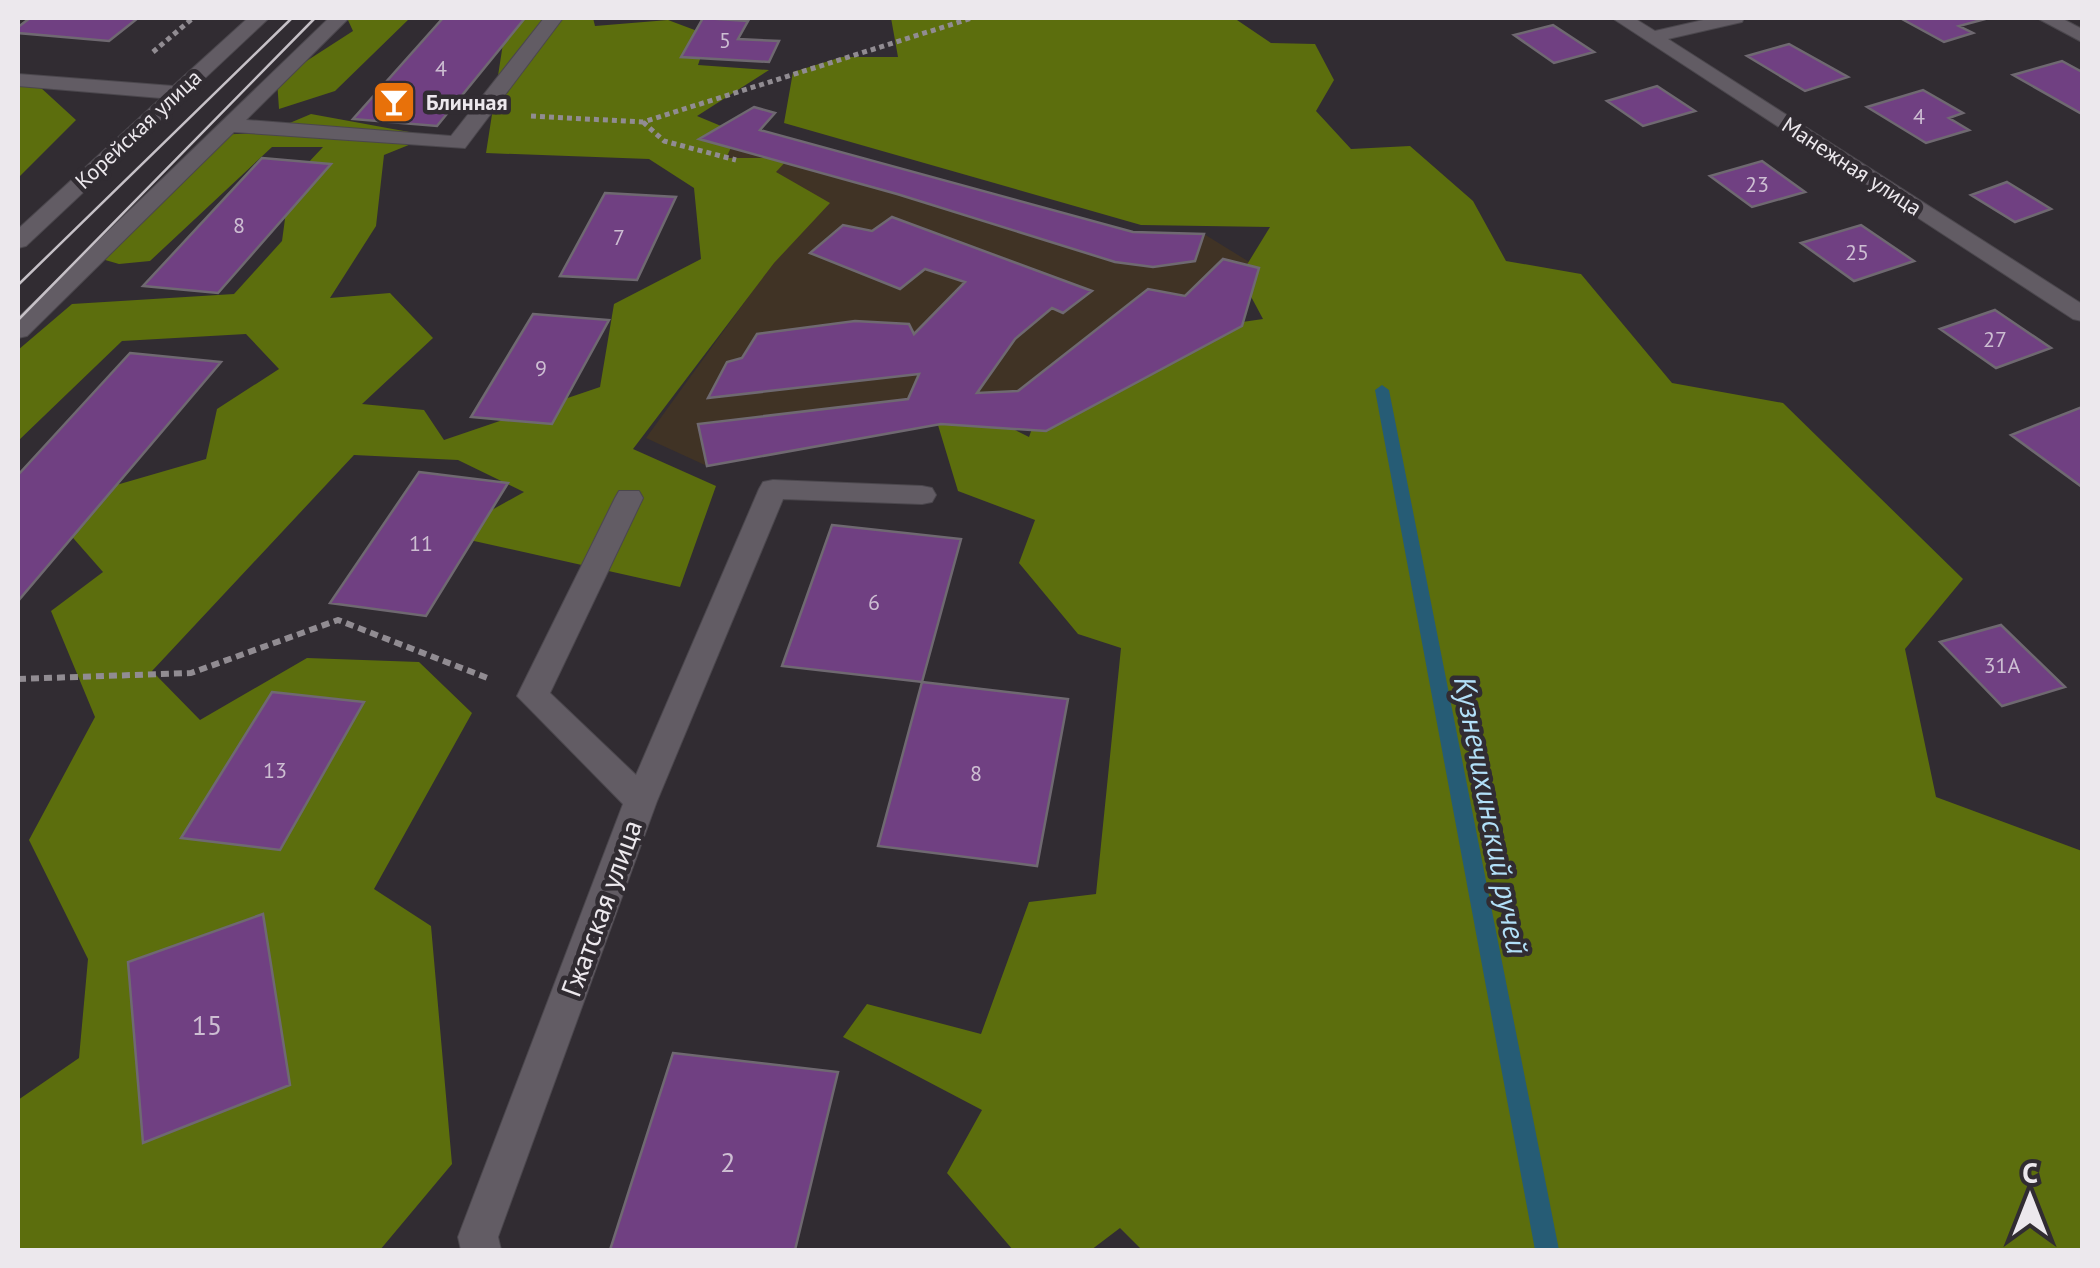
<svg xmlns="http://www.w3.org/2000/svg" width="2100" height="1268" viewBox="0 0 2100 1268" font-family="'PT Sans',sans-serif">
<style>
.industrial{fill:#403325}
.forest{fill:#5c6e0d}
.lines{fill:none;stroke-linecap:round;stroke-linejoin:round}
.stream{fill:#265c75;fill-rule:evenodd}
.building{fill:#704082;stroke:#6f6971;stroke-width:2.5}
.minor-casing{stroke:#4b474d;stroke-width:2}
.path-far1{stroke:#918c92;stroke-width:5;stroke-dasharray:5 4;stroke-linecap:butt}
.path{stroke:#918c92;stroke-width:6;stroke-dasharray:8 5;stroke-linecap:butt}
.minor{fill:#625c64;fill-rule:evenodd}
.tram{stroke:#c6c1c7;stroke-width:2.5}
.labels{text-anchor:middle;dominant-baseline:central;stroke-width:9;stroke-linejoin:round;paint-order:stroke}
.number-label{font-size:22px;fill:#cdbed2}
.far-poi-label{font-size:22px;font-weight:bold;fill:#ece8ed;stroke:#312c32;text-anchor:start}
.far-street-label{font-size:22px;fill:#ece8ed;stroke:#312c32}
.street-label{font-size:28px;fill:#ece8ed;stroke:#312c32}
.near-number-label{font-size:28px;fill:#cdbed2}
.water-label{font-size:30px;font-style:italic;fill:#b2e0f8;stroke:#312c32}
</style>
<rect width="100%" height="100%" fill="#312c32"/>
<!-- industrial -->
<path class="industrial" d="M754,107L775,113L761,130L1132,232L1204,234L1259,268L1242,326L941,424L707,466L646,438L817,202L686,154Z"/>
<!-- forest -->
<path class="forest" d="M347,18H410L335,91L279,109L277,80L353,31Z
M524,18H593L595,26L668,20L708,35L698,65L769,70L697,116L738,133L726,158H789L776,172L830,203L774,263L633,449L716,486L680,587L447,535L524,492L458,460L354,455L152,671L200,720L307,658L419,662L472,713L374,889L431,926L452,1164L380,1250H18V1100L79,1058L88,959L29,840L95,717L51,611L103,572L67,531L106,488L206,459L217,409L279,369L246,334L122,341L18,441V350L72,304L234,294L282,241L290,182L323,147H272L150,261L119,264L88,255L210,135L266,133L311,114L431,136L384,155L376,226L330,298L390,293L433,338L362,404L424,410L444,440L600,387L614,304L701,259L694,188L649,159L486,153L504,37Z
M891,18H1234L1271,43L1315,44L1334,80L1316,111L1351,149L1410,146L1473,201L1506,261L1581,274L1672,383L1783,403L1963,579L1905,649L1936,797L2082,851V1250H1142L1120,1228L1091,1250H1013L947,1173L982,1110L843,1037L867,1004L981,1034L1029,902L1096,894L1121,648L1078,634L1019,563L1035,520L958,491L934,412L970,407L1029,437L1047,387L1173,332L1263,319L1240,276L1270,227L1141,225L784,123L793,72L842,57H898Z
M18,75L28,76L76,120L18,178Z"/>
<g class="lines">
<!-- stream -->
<path class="stream" d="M1382,385L1389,390L1559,1250H1535L1375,390Z"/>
</g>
<!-- building -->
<path class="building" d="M30,18H138L109,41L18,33V27Z
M443,18H525L437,126L353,119Z
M703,18L748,21L738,39L779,41L769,62L681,57Z
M1900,18H1989L1959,26L1973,33L1944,42Z
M1553,25L1594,52L1554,63L1514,35Z
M1789,44L1848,77L1805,91L1747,56Z
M2062,61L2082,72V114L2013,75Z
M1657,86L1695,111L1643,126L1607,101Z
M1923,90L1963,113L1949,118L1969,130L1926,143L1867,107Z
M754,107L775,113L760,130L1133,232L1204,234L1195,261L1153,267L1115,262L897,194L699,139Z
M262,158L331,164L218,293L143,286Z
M1762,161L1805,192L1752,207L1710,176Z
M2007,182L2051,209L2015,222L1971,195Z
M605,193L676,197L637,280L560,276Z
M892,217L1092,291L1063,313L1052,308L1015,339L977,393L1018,391L1148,289L1185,296L1223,259L1259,268L1242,326L1046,431L941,424L707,466L698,424L908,399L919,374L708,398L727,362L742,358L757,334L855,321L909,324L914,334L965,282L925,269L900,289L810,253L843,225L872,231Z
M1861,225L1914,261L1854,281L1801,243Z
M1995,310L2051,348L1996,368L1940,329Z
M533,314L609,320L552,424L471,417Z
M130,353L221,362L18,601V475Z
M2082,407V487L2011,435Z
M419,472L508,483L426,616L330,603Z
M832,525L961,539L922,682L782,666Z
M2001,625L2065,687L2002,706L1940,642Z
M922,682L1068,699L1037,866L878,846Z
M272,692L364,702L280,850L181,838Z
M263,914L290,1085L143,1143L128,962Z
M673,1053L838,1072L795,1250H610Z"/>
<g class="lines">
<!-- minor casing -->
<g class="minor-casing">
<path id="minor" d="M248,18H269L26,246L18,248V229L161,98L18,86V74L173,86Z
M329,18H349L246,120L451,136L544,18H563L465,148L234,132L27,336L18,338V318Z
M1612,18H1634L1655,31L1712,18H1744L1742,22L1668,39L2082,304V321L2073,319Z
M2037,18H2061L2082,29V42Z
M773,480L922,486L932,488L936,495L932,502L922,504L783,499L657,801L498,1237L501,1250H461L458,1237L623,804L517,696L615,498L619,491H639L643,498L550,693L636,775L759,489L763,482Z"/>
</g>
<!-- path-far1 -->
<path class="path-far1" d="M153,52L193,18
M531,116L643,122L972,18
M643,122L664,141L736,160"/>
<!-- path -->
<path class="path" d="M18,679L191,673L338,620L490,679"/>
<!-- minor -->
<use href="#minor" class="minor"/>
<!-- tram -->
<path class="tram" d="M18,285L292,18
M18,320L315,18"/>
</g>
<!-- icons -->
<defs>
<g id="bar-square" transform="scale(2.25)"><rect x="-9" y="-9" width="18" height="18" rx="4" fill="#e8710a" stroke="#312c32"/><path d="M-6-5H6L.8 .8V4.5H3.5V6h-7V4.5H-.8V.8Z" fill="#fff"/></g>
</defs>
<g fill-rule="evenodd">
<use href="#bar-square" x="394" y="102"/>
</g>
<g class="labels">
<!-- number labels -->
<g class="number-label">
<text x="725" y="40">5</text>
<text x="441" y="68">4</text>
<text x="1919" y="116">4</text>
<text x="1757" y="184">23</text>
<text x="239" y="225">8</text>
<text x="619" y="237">7</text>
<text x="1857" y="252">25</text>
<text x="1995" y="339">27</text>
<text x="541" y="368">9</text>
<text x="421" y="543">11</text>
<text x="874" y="602">6</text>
<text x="2002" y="665">31А</text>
<text x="275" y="770">13</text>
<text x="976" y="773">8</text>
</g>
<!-- far-poi labels -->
<g class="far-poi-label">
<text x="426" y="102">Блинная</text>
</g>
<!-- far-street labels -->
<g class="far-street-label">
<text transform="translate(138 129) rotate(-43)">Корейская улица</text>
<text transform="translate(1852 166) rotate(33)">Манежная улица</text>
</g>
<!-- street labels -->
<g class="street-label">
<text transform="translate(601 908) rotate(-70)">Гжатская улица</text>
</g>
<!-- near-number labels -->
<g class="near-number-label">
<text x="207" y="1024">15</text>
<text x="728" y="1161">2</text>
</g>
<!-- water labels -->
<g class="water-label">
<text transform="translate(1492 815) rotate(79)">Кузнечихинский ручей</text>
</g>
</g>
<!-- border -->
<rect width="2100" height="1268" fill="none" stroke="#ece8ed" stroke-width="40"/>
<!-- north arrow -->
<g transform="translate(2030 1198)" stroke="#312c32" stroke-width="8" paint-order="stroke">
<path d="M0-8L18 38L0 25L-18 38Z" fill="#ece8ed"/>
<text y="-15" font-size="28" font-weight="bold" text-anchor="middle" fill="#ece8ed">С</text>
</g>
</svg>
